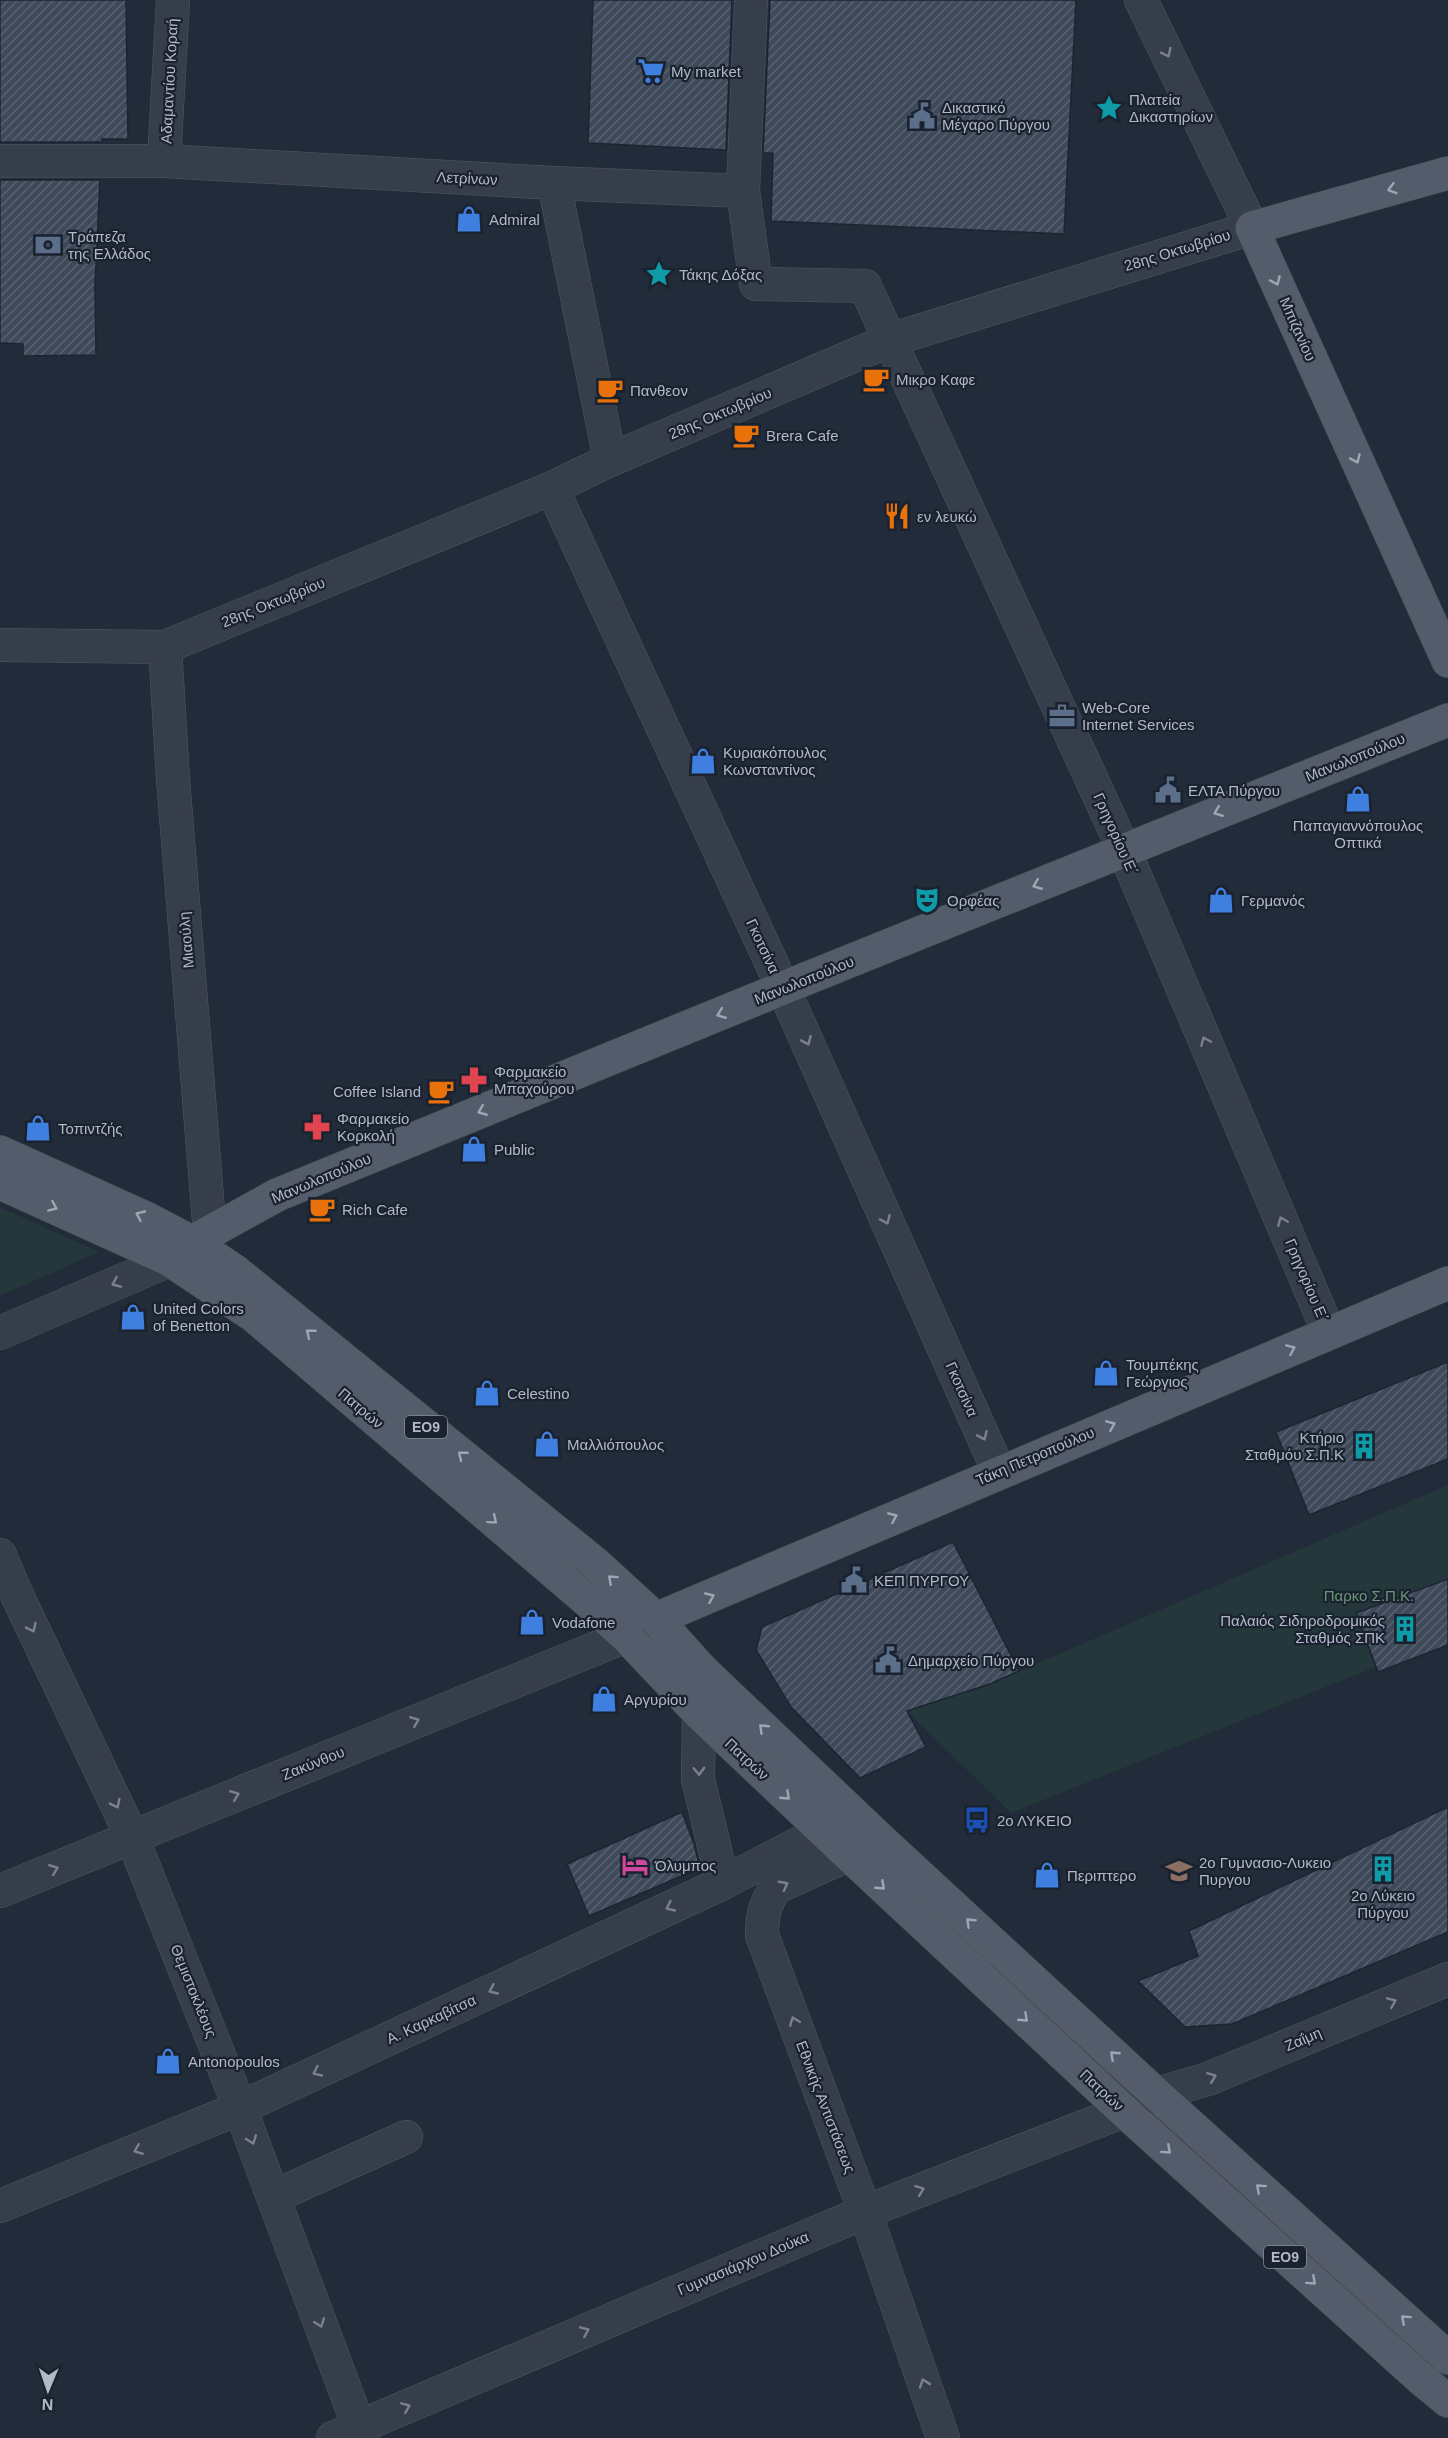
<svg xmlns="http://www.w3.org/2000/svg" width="1448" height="2438" viewBox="0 0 1448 2438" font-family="Arial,sans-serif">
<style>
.green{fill:#24373b}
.building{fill:url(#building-hatch);stroke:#1d2431;stroke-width:1.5}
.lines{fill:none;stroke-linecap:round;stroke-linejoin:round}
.minor-casing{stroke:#515865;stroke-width:34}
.major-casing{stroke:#3f4654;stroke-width:34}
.minor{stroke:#363d4b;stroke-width:33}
.major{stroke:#545c6b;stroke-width:33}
.oneway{stroke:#7a818f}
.oneway2{stroke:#9ea6b5}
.labels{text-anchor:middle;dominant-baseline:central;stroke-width:4.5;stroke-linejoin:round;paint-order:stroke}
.shield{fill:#1b222f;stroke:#848b99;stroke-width:1.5}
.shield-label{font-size:14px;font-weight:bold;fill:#b1b8c7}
.poi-label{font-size:15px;fill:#b1b8c7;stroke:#1b222f;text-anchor:start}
.street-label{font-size:15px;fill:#b1b8c7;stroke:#1b222f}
.park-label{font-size:15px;fill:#689775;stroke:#1b222f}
</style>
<defs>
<pattern id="building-hatch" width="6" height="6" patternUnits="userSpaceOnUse" patternTransform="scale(1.5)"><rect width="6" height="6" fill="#3e495a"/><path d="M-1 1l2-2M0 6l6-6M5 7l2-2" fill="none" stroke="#586170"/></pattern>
</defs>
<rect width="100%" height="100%" fill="#222b3a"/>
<!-- green -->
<path class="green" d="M0,1207L99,1252L0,1296Z
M1448,1485V1638L1011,1813L907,1711L990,1684Z"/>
<!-- building -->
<path class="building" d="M0,0H126L128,139H102V142H0Z
M593,0H732L726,150L588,143Z
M770,0H1076L1064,234L771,221L773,153H763Z
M0,180H100L95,285L96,355L23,356V344L0,343Z
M1448,1362V1459L1309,1515L1276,1432Z
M953,1542L1019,1671L990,1684L907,1711L926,1747L860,1778L791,1707L756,1650L762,1627Z
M1448,1579V1645L1378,1672L1356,1613Z
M1448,1807V1932L1232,2024L1185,2027L1138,1981L1198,1956L1189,1931Z
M682,1812L694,1844L700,1868L589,1916L567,1864Z"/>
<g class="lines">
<!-- minor casing -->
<g class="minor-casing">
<path id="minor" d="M0,161H164L554,183L743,191L751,0
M164,161L173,0
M554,183L610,460
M743,191L756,284L865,286L1124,850L1329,1333
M552,488L783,988L999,1472
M0,645L165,647L552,488L610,460L890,340L1252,228L1141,0
M165,647L173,779L210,1234
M0,1333L170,1260
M0,1555L16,1593L132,1837L240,2108L363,2438
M699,1713L698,1779L723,1883
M874,1843L777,1887C765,1902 762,1916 762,1935L865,2212L943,2438
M0,1891L626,1636L656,1619
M273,2197L406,2137
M0,2206L240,2108L723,1883L823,1831L845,1816
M333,2438L865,2212L1124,2111L1156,2094L1208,2079L1448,1979"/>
</g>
<!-- major casing -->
<g class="major-casing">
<path id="major" d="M1448,173L1252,228L1448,661
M0,1152L148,1219L192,1242L235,1271L596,1564L656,1619L702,1670L881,1840L1156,2094L1448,2358
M0,1183L170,1260L254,1316L583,1597L626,1636L699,1713L850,1856L1124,2111L1420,2378L1448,2401
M178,1253L192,1242L277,1195L783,988L1448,720
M656,1619L1448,1283"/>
</g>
<!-- minor -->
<use href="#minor" class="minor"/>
<!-- major -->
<use href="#major" class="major"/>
</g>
<!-- one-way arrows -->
<defs><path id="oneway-chevron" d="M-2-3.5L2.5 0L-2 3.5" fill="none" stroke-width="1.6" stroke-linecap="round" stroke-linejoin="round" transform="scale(1.5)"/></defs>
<g class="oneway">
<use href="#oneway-chevron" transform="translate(1167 53) rotate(64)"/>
<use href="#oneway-chevron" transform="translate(807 1041) rotate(66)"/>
<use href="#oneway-chevron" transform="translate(1205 1041) rotate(-113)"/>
<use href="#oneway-chevron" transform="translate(886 1220) rotate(66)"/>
<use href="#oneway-chevron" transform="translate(1282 1221) rotate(-113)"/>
<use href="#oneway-chevron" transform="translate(116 1283) rotate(157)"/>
<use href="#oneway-chevron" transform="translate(983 1436) rotate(66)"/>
<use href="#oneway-chevron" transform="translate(32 1628) rotate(64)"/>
<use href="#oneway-chevron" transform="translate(415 1721) rotate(-22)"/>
<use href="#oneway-chevron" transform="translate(699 1771) rotate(88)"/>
<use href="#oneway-chevron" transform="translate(235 1795) rotate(-22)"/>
<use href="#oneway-chevron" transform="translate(116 1804) rotate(64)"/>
<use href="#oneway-chevron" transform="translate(54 1869) rotate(-22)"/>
<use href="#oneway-chevron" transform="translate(784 1885) rotate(-28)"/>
<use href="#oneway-chevron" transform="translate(670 1907) rotate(155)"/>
<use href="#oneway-chevron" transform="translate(493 1990) rotate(155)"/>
<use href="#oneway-chevron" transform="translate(1392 2002) rotate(-23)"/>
<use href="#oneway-chevron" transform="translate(794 2021) rotate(-111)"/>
<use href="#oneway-chevron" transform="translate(317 2072) rotate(155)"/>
<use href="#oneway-chevron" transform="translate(1212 2077) rotate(-21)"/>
<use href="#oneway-chevron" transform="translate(252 2140) rotate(69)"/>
<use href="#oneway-chevron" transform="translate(138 2150) rotate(158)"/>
<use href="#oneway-chevron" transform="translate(920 2190) rotate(-21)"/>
<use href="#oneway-chevron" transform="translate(320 2323) rotate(70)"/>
<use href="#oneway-chevron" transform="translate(585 2331) rotate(-23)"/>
<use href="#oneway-chevron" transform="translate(924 2383) rotate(-109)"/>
<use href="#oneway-chevron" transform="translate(406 2407) rotate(-23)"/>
</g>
<g class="oneway2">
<use href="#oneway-chevron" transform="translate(1392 189) rotate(164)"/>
<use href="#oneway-chevron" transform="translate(1276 281) rotate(66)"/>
<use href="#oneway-chevron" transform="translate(1356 459) rotate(66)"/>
<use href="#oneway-chevron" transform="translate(1218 812) rotate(158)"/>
<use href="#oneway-chevron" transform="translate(1037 885) rotate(158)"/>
<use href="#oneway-chevron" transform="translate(721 1014) rotate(158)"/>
<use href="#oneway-chevron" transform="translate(482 1111) rotate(158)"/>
<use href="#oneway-chevron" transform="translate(53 1207) rotate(24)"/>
<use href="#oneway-chevron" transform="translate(140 1215) rotate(-155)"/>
<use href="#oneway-chevron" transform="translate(310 1333) rotate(-141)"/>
<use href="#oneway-chevron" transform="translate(1291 1349) rotate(-23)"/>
<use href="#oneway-chevron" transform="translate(1111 1425) rotate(-23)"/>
<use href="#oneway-chevron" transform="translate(462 1455) rotate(-141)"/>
<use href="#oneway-chevron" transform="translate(893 1517) rotate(-23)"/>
<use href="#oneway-chevron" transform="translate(493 1520) rotate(40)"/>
<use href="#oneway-chevron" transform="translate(612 1579) rotate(-138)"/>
<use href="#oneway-chevron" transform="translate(710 1597) rotate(-24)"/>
<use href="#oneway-chevron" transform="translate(763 1728) rotate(-136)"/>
<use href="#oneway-chevron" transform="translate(786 1796) rotate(43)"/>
<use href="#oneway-chevron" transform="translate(881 1886) rotate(43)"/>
<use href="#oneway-chevron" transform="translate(970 1922) rotate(-137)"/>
<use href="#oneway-chevron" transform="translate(1024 2018) rotate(43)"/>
<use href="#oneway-chevron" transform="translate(1114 2055) rotate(-137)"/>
<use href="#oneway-chevron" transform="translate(1167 2150) rotate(42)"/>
<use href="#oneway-chevron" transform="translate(1260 2188) rotate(-138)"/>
<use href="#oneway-chevron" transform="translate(1312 2281) rotate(42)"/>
<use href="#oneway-chevron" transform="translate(1405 2319) rotate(-138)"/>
</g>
<!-- icons -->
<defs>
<g id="supermarket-bare" transform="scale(2.07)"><path d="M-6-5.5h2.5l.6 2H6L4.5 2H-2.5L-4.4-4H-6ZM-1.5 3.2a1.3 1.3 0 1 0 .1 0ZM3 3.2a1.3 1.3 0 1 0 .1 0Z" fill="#3f7fe0" stroke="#1b222f" stroke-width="2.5" paint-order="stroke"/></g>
<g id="sight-bare" transform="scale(2.07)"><path d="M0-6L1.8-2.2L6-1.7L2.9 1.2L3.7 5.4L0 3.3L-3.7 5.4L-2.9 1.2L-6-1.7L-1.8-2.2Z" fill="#0f9aa8" stroke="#1b222f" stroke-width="2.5" paint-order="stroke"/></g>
<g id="civic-bare" transform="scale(2.07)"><path d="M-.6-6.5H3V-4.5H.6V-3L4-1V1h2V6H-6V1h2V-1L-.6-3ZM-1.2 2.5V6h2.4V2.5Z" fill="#5c6f8a" stroke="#1b222f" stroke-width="2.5" paint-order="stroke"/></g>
<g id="shop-bare" transform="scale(2.07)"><path d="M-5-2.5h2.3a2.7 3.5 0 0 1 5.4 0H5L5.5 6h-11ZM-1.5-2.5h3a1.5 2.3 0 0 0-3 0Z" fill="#3f7fe0" stroke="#1b222f" stroke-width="2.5" paint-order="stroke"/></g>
<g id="bank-bare" transform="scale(2.07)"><path d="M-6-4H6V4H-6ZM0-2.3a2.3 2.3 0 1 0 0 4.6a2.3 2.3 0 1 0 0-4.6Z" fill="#5c6f8a" stroke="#1b222f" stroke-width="2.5" paint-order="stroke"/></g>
<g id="cafe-bare" transform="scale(2.07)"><path d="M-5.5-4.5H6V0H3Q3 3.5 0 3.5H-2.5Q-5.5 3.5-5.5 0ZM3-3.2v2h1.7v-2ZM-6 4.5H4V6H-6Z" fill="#e8710a" stroke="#1b222f" stroke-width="2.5" paint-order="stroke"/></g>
<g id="restaurant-bare" transform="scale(2.07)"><path d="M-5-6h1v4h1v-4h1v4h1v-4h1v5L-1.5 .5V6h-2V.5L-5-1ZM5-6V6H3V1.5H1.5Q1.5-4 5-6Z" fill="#e8710a" stroke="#1b222f" stroke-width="2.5" paint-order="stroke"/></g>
<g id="office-bare" transform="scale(2.07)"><path d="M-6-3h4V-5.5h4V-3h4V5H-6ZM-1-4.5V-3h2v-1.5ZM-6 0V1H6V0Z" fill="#5c6f8a" stroke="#1b222f" stroke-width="2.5" paint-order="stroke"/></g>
<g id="theatre-bare" transform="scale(2.07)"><path d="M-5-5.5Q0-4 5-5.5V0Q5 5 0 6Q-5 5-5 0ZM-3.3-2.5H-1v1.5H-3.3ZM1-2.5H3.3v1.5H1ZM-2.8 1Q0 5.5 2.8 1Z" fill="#0f9aa8" stroke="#1b222f" stroke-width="2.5" paint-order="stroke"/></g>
<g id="pharmacy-bare" transform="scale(2.07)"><path d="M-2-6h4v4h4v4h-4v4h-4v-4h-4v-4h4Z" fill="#e0444e" stroke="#1b222f" stroke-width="2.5" paint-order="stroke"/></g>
<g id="building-bare" transform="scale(2.07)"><path d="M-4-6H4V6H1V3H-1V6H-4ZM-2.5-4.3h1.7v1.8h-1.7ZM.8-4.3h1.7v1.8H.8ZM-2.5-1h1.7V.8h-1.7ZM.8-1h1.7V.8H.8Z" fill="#0f9aa8" stroke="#1b222f" stroke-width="2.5" paint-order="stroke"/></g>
<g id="bus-bare" transform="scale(2.07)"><path d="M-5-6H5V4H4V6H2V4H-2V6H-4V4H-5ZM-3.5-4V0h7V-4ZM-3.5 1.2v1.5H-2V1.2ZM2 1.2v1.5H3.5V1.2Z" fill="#1a4fb4" stroke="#1b222f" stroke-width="2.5" paint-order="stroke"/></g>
<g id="hotel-bare" transform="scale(2.07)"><path d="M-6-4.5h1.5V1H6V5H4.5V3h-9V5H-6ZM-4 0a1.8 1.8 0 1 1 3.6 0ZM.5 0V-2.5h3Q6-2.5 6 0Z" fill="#d1479c" stroke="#1b222f" stroke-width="2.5" paint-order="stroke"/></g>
<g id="school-bare" transform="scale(2.07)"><path d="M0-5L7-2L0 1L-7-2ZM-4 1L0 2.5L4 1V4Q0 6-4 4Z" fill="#8d6e63" stroke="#1b222f" stroke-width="2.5" paint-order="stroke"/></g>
</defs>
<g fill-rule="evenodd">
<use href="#supermarket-bare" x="651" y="71"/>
<use href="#sight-bare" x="1109" y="108"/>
<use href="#civic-bare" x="922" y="116"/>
<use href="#shop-bare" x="469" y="219"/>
<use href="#bank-bare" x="48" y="245"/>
<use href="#sight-bare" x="659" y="274"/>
<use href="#cafe-bare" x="876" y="379"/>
<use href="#cafe-bare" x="610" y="390"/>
<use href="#cafe-bare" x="746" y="435"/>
<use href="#restaurant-bare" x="897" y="516"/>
<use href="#office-bare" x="1062" y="716"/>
<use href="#shop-bare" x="703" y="761"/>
<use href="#civic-bare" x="1168" y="790"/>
<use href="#shop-bare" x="1358" y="799"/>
<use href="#theatre-bare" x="927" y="900"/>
<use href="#shop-bare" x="1221" y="900"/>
<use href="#pharmacy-bare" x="474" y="1080"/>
<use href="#cafe-bare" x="441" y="1091"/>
<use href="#pharmacy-bare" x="317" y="1127"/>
<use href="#shop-bare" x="38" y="1128"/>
<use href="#shop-bare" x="474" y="1149"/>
<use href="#cafe-bare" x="322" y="1209"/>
<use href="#shop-bare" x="133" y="1317"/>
<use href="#shop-bare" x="1106" y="1373"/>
<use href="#shop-bare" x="487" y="1393"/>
<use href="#shop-bare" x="547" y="1444"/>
<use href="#building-bare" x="1364" y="1446"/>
<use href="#civic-bare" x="854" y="1580"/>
<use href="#shop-bare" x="532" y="1622"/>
<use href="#building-bare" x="1405" y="1629"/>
<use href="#civic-bare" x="888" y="1660"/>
<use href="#shop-bare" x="604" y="1699"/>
<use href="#bus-bare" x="977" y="1820"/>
<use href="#hotel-bare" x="635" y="1865"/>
<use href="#building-bare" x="1383" y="1869"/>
<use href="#school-bare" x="1179" y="1871"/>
<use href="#shop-bare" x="1047" y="1875"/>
<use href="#shop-bare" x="168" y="2061"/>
</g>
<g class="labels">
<!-- shield labels -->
<g class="shield">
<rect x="405" y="1416" width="42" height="22" rx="4.5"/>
<rect x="1264" y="2246" width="42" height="22" rx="4.5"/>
</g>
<g class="shield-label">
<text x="426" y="1427">ΕΟ9</text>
<text x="1285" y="2257">ΕΟ9</text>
</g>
<!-- poi labels -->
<g class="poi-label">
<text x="671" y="71">My market</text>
<text x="1129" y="99">Πλατεία<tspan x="1129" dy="17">Δικαστηρίων</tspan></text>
<text x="942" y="107">Δικαστικό<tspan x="942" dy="17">Μέγαρο Πύργου</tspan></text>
<text x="489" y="219">Admiral</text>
<text x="68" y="236">Τράπεζα<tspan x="68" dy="17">της Ελλάδος</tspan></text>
<text x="679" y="274">Τάκης Δόξας</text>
<text x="896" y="379">Μικρο Καφε</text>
<text x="630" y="390">Πανθεον</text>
<text x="766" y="435">Brera Cafe</text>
<text x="917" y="516">εν λευκώ</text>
<text x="1082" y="707">Web-Core<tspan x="1082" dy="17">Internet Services</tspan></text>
<text x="723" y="752">Κυριακόπουλος<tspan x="723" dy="17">Κωνσταντίνος</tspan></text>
<text x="1188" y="790">ΕΛΤΑ Πύργου</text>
<text x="1358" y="825" text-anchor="middle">Παπαγιαννόπουλος<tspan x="1358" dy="17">Οπτικά</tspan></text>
<text x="947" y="900">Ορφέας</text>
<text x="1241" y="900">Γερμανός</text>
<text x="494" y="1071">Φαρμακείο<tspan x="494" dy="17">Μπαχούρου</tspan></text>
<text x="421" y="1091" text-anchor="end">Coffee Island</text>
<text x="337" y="1118">Φαρμακείο<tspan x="337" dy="17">Κορκολή</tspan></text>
<text x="58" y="1128">Τοπιντζής</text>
<text x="494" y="1149">Public</text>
<text x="342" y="1209">Rich Cafe</text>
<text x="153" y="1308">United Colors<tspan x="153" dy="17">of Benetton</tspan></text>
<text x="1126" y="1364">Τουμπέκης<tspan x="1126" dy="17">Γεώργιος</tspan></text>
<text x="507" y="1393">Celestino</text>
<text x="1344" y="1437" text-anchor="end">Κτήριο<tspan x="1344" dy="17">Σταθμόυ Σ.Π.Κ</tspan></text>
<text x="567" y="1444">Μαλλιόπουλος</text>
<text x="874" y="1580">ΚΕΠ ΠΥΡΓΟΥ</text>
<text x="1385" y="1620" text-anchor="end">Παλαιός Σιδηροδρομικός<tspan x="1385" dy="17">Σταθμός ΣΠΚ</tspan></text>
<text x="552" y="1622">Vodafone</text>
<text x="908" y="1660">Δημαρχείο Πύργου</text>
<text x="624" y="1699">Αργυρίου</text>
<text x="997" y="1820">2ο ΛΥΚΕΙΟ</text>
<text x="1199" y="1862">2ο Γυμνασιο-Λυκειο<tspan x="1199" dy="17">Πυργου</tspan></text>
<text x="655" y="1865">Όλυμπος</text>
<text x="1067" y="1875">Περιπτερο</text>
<text x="1383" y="1895" text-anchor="middle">2ο Λύκειο<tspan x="1383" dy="17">Πύργου</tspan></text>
<text x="188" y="2061">Antonopoulos</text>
</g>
<!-- street labels -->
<g class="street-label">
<text transform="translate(169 81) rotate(-87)">Αδαμαντίου Κοραή</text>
<text transform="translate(467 178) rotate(3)">Λετρίνων</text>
<text transform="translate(1177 250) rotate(-17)">28ης Οκτωβρίου</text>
<text transform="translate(1298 329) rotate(66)">Μπιζανίου</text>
<text transform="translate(720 413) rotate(-23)">28ης Οκτωβρίου</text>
<text transform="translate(273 602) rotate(-22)">28ης Οκτωβρίου</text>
<text transform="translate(1355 757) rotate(-22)">Μανωλοπούλου</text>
<text transform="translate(1116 834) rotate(66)">Γρηγορίου Ε΄</text>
<text transform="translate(186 940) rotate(-95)">Μιαούλη</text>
<text transform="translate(763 946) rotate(65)">Γκοτσίνα</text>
<text transform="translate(804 980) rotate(-22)">Μανωλοπούλου</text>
<text transform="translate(321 1178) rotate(-23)">Μανωλοπούλου</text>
<text transform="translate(1307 1280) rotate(67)">Γρηγορίου Ε΄</text>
<text transform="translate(962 1389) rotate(66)">Γκοτσίνα</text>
<text transform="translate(361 1408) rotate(40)">Πατρών</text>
<text transform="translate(1035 1456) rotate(-23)">Τάκη Πετροπούλου</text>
<text transform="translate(747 1759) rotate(43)">Πατρών</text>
<text transform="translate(313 1763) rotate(-22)">Ζακύνθου</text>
<text transform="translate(194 1991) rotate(68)">Θεμιστοκλέους</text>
<text transform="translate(431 2019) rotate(-25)">Α. Καρκαβίτσα</text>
<text transform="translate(1303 2039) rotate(-23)">Ζαΐμη</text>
<text transform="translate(1102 2090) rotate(43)">Πατρών</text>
<text transform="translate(826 2107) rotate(69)">Εθνικής Αντιστάσεως</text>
<text transform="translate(743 2263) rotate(-23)">Γυμνασιάρχου Δούκα</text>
</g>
<!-- park labels -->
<g class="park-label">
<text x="1369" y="1595">Παρκο Σ.Π.Κ.</text>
</g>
</g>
<!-- north arrow -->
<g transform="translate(48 2390) rotate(182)" stroke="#1b222f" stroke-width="4.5" paint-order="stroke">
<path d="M0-4.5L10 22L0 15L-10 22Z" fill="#b1b8c7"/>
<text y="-9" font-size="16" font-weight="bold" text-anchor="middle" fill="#b1b8c7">N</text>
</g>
</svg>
